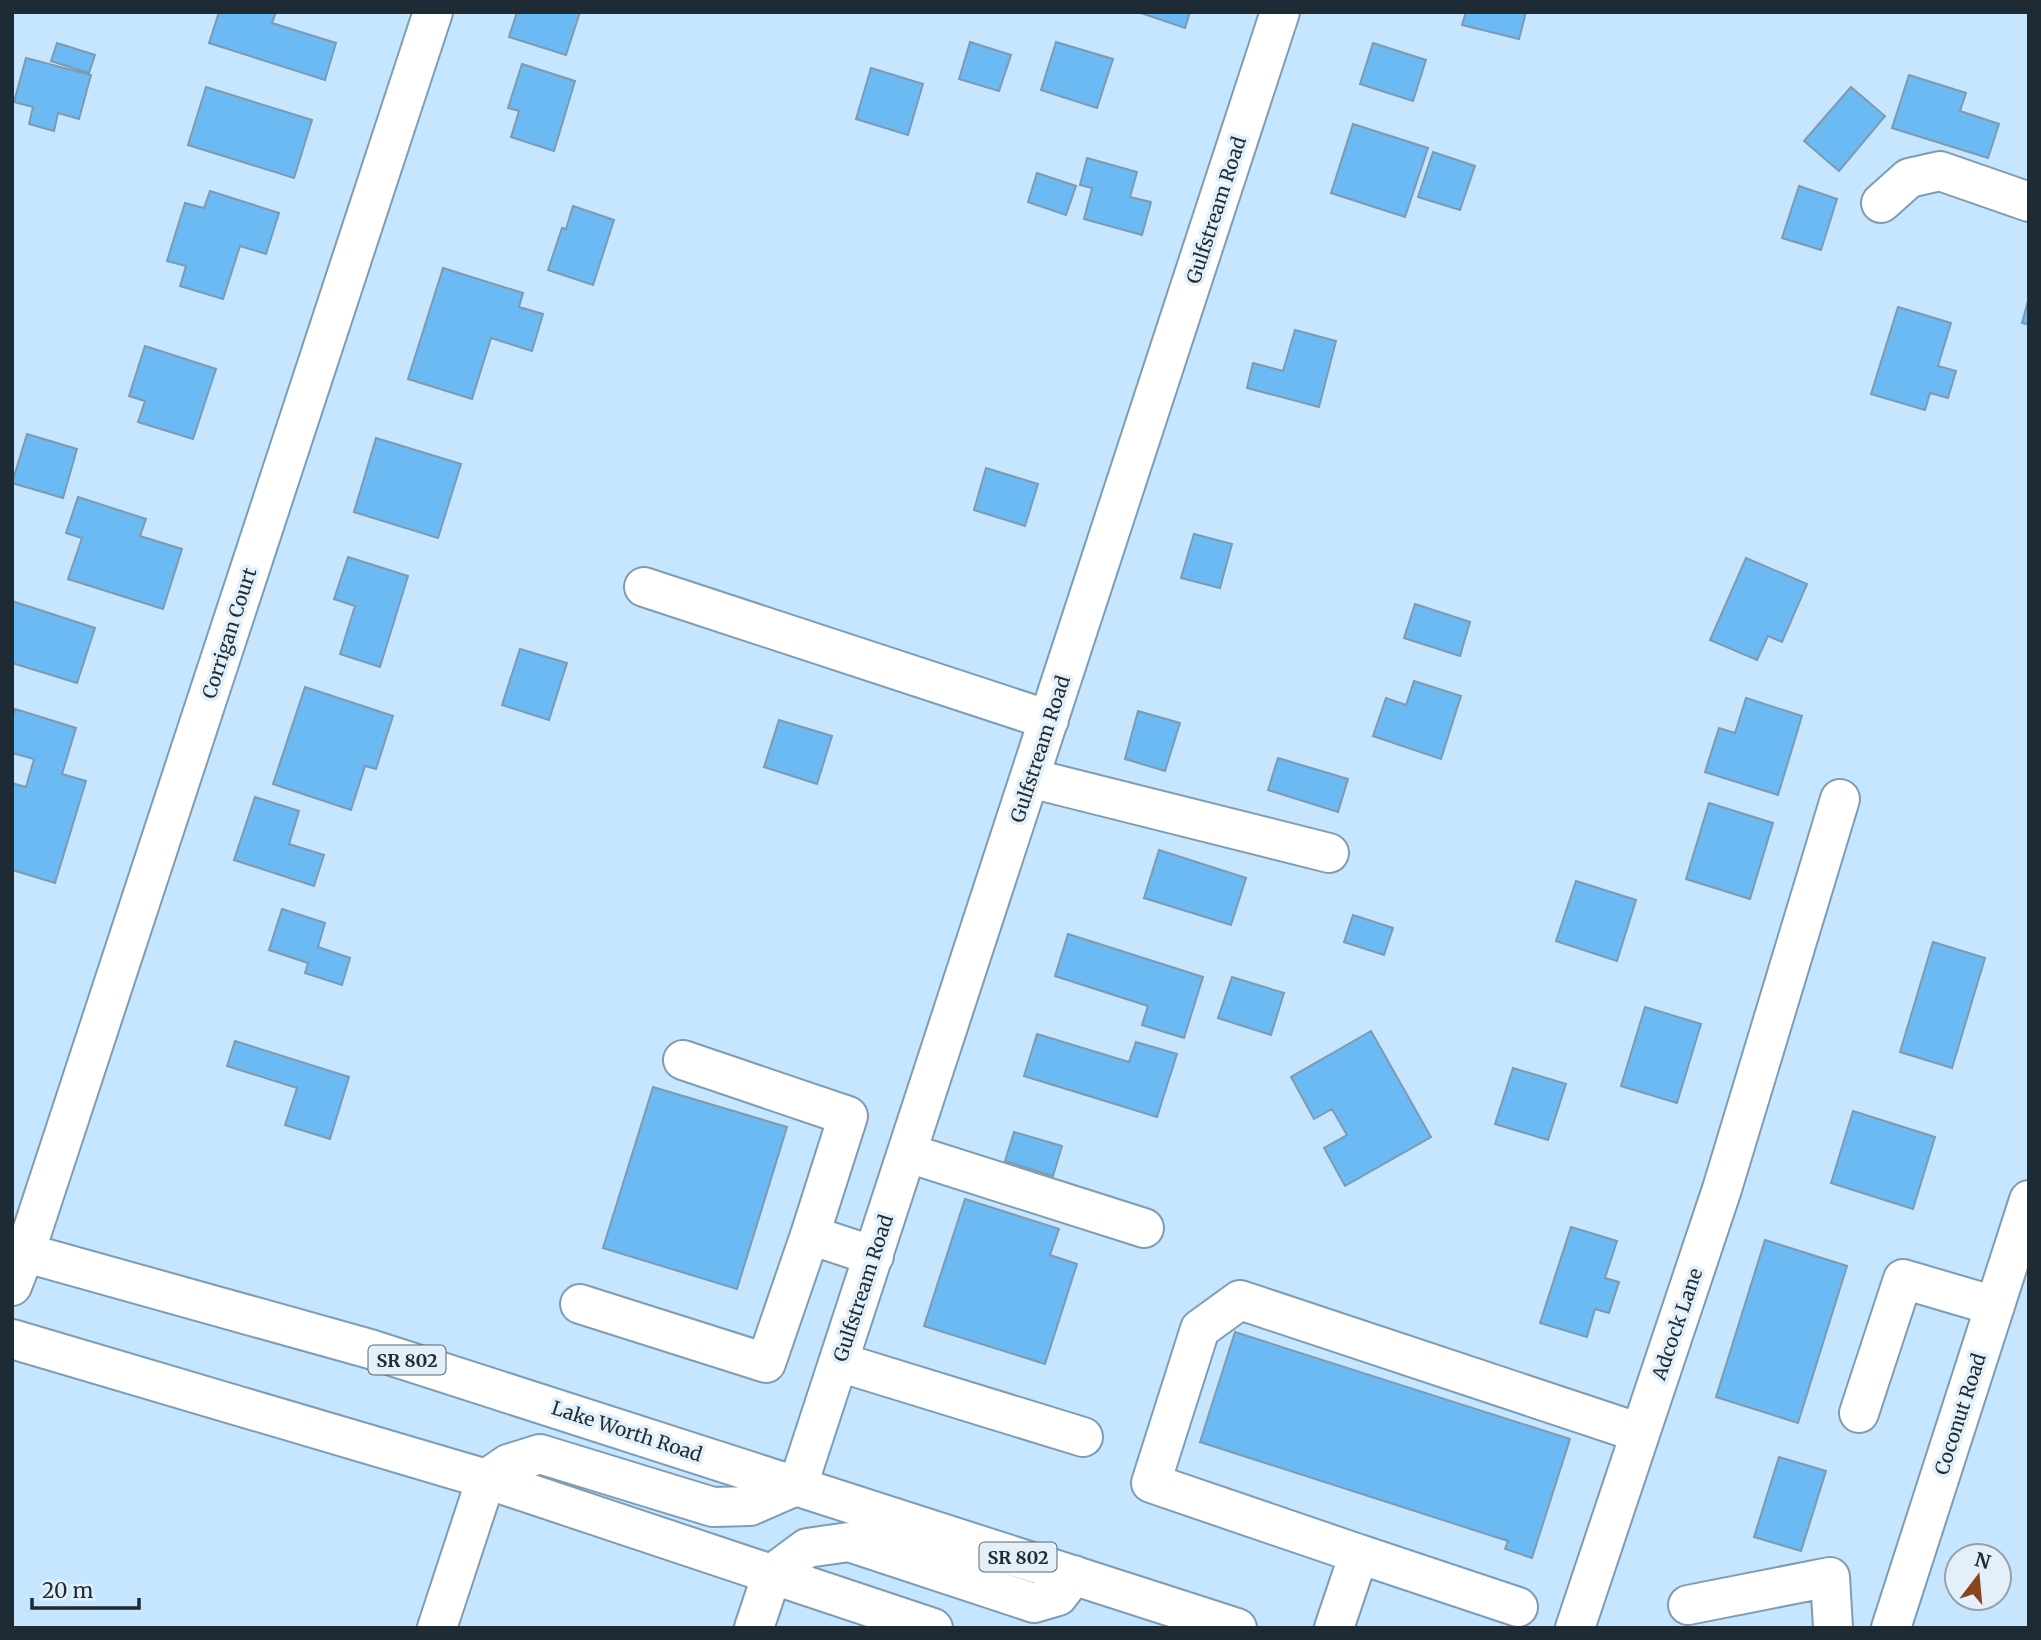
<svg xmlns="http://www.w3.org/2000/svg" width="2041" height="1640" viewBox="0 0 2041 1640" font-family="Merriweather,serif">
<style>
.building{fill:#6cbaf3;stroke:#7d9ab1;stroke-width:2}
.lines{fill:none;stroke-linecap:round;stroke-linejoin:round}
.minor-casing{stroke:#7e9cb3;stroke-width:42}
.major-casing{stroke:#7e9cb3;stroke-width:42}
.minor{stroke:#fff;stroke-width:38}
.major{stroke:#fff;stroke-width:38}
.labels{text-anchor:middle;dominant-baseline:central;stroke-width:7;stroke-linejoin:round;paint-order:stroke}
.shield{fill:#e3f0fa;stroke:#5a666f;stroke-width:2}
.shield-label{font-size:18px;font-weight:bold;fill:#1f2b34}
.street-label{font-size:19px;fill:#1f2b34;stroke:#e3f0fa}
</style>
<rect width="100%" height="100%" fill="#c6e5fe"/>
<!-- building -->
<path class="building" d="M219,12H276L272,23L336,43L325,80L209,43Z
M517,12H580L566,55L509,37Z
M1138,12H1190L1185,28Z
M1466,12H1526L1519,39L1462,25Z
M970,42L1011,55L999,91L959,79Z
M1056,42L1113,59L1097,108L1041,90Z
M57,43L95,55L89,73L51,61Z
M1373,43L1426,60L1413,101L1360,84Z
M26,58L91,75L79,119L58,113L54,131L29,124L33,107L14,102Z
M522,64L575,81L554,151L511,137L519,111L508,108Z
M871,68L923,84L908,135L856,119Z
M1909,75L1966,93L1960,111L1999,124L1988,158L1892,128Z
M206,87L312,120L294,178L188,145Z
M1851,87L1885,116L1839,171L1804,141Z
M1353,124L1428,148L1405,217L1331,193Z
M1433,152L1475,166L1460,210L1418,197Z
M1087,158L1137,172L1130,197L1151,202L1142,235L1084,219L1092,188L1080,185Z
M1037,173L1076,186L1066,215L1028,202Z
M1799,186L1837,199L1821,250L1782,238Z
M210,191L279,213L266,254L240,246L223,299L180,286L186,266L167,261L185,203L204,208Z
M573,206L614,220L593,285L548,270L562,228L566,229Z
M443,268L523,293L519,307L543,314L532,351L491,338L472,399L408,379Z
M2029,297V325L2022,323Z
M1898,307L1951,323L1938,366L1956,371L1948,398L1930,393L1925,410L1871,394Z
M1295,330L1336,341L1319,407L1247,388L1253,363L1283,371Z
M145,346L216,369L193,439L138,422L145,401L129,396Z
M27,434L77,449L63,498L12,483Z
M376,438L461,464L438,538L354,512Z
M986,468L1038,484L1025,526L974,510Z
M78,497L146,519L140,536L182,549L163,609L68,579L82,538L66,533Z
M1194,534L1232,544L1220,588L1181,578Z
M348,557L408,576L380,667L340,654L355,606L334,599Z
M1746,558L1807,584L1782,642L1768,636L1757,660L1710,640Z
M12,601L95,628L77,683L12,663Z
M1415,604L1470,622L1460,656L1404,638Z
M520,649L567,663L549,720L502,705Z
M1414,681L1461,696L1441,759L1373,736L1386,698L1406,705Z
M305,687L393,716L376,769L365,766L351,810L273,784Z
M1746,698L1802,716L1778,795L1705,772L1719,728L1735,733Z
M15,709L76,728L62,774L86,781L55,883L12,870V783L26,787L34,759L12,753V719Z
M1138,711L1180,723L1165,771L1125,759Z
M779,720L832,736L817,784L764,767Z
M1278,758L1348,779L1338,812L1268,790Z
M255,797L299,811L289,844L324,855L314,886L234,860Z
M1709,803L1773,823L1750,899L1686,879Z
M1159,850L1246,878L1231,925L1144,898Z
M1576,881L1636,900L1617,961L1556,941Z
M282,909L325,923L318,947L350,958L342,985L305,973L308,963L269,950Z
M1353,915L1393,928L1384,955L1344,942Z
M1068,934L1203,977L1184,1038L1142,1025L1148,1006L1055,976Z
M1933,942L1985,958L1952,1068L1900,1052Z
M1232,977L1284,993L1271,1035L1218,1018Z
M1645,1007L1701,1024L1677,1103L1621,1086Z
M1371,1031L1431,1137L1345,1186L1324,1148L1347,1135L1332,1109L1314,1119L1291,1077Z
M1037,1034L1129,1062L1136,1042L1177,1054L1157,1117L1024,1076Z
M235,1041L349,1077L330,1139L285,1125L297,1088L227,1066Z
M1513,1068L1566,1084L1548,1140L1495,1124Z
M653,1087L787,1127L737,1289L603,1248Z
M1853,1111L1935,1137L1913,1209L1831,1183Z
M1014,1132L1062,1146L1053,1176L1005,1161Z
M965,1199L1059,1229L1050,1255L1077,1264L1045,1364L924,1326Z
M1571,1227L1617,1241L1605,1278L1619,1282L1609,1313L1595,1309L1587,1337L1540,1323Z
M1765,1240L1847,1266L1798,1423L1716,1397Z
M1235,1332L1570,1439L1532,1558L1505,1549L1508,1541L1200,1442Z
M1779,1457L1826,1471L1801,1551L1754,1537Z"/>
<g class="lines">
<!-- minor casing -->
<g class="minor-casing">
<path id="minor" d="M1881,203L1909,178L1940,171L2029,202
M644,587L1049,720
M1030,778L1329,853
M683,1060L848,1116L810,1235
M908,1153L1144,1228
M12,1286L25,1253L433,12
M580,1304L766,1363L810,1235L874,1256
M839,1362L1083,1437
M1859,1413L1903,1279L1995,1306
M798,1485L1280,12
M1359,1554L1151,1483L1200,1329L1240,1300L1640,1433
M1688,1605L1830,1577L1833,1628
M437,1628L486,1479
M754,1628L772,1574
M1334,1628L1359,1554L1518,1607
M1575,1628L1722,1189L1840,799
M1891,1628L2029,1200"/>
</g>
<!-- major casing -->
<g class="major-casing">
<path id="major" d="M12,1249L370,1349L1237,1628
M12,1339L486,1479L933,1628
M486,1479L508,1464L540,1454L713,1507L750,1506L798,1485
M772,1574L807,1548L849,1542L1034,1603L1058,1596L1074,1575"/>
</g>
<!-- minor -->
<use href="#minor" class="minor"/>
<!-- major -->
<use href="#major" class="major"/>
</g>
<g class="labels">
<!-- shield labels -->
<g class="shield">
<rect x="368.5" y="1345.5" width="77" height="29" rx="5"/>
<rect x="979.5" y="1542.5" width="77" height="29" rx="5"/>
</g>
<g class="shield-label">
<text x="407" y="1360">SR 802</text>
<text x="1018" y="1557">SR 802</text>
</g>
<!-- street labels -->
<g class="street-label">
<text transform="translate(1216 210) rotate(-72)">Gulfstream Road</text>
<text transform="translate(229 633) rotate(-72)">Corrigan Court</text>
<text transform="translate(1040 749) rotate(-72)">Gulfstream Road</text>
<text transform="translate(863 1288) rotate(-72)">Gulfstream Road</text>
<text transform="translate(1677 1324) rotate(-71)">Adcock Lane</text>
<text transform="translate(1960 1414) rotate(-72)">Coconut Road</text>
<text transform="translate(627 1431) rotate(18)">Lake Worth Road</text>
</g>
</g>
<!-- border -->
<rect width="2041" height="1640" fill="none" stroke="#1f2b34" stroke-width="28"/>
<!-- north arrow -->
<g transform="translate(1978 1577) rotate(16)"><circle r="33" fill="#e3f0fa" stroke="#95a1ab" stroke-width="2"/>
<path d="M0-5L12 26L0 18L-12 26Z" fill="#8a451b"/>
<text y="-10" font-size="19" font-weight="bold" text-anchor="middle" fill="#1f2b34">N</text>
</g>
<!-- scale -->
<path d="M32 1598v10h107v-10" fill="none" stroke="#1f2b34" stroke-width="3.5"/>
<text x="42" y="1598" font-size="21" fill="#1f2b34" stroke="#e3f0fa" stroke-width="5" paint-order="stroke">20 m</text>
</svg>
